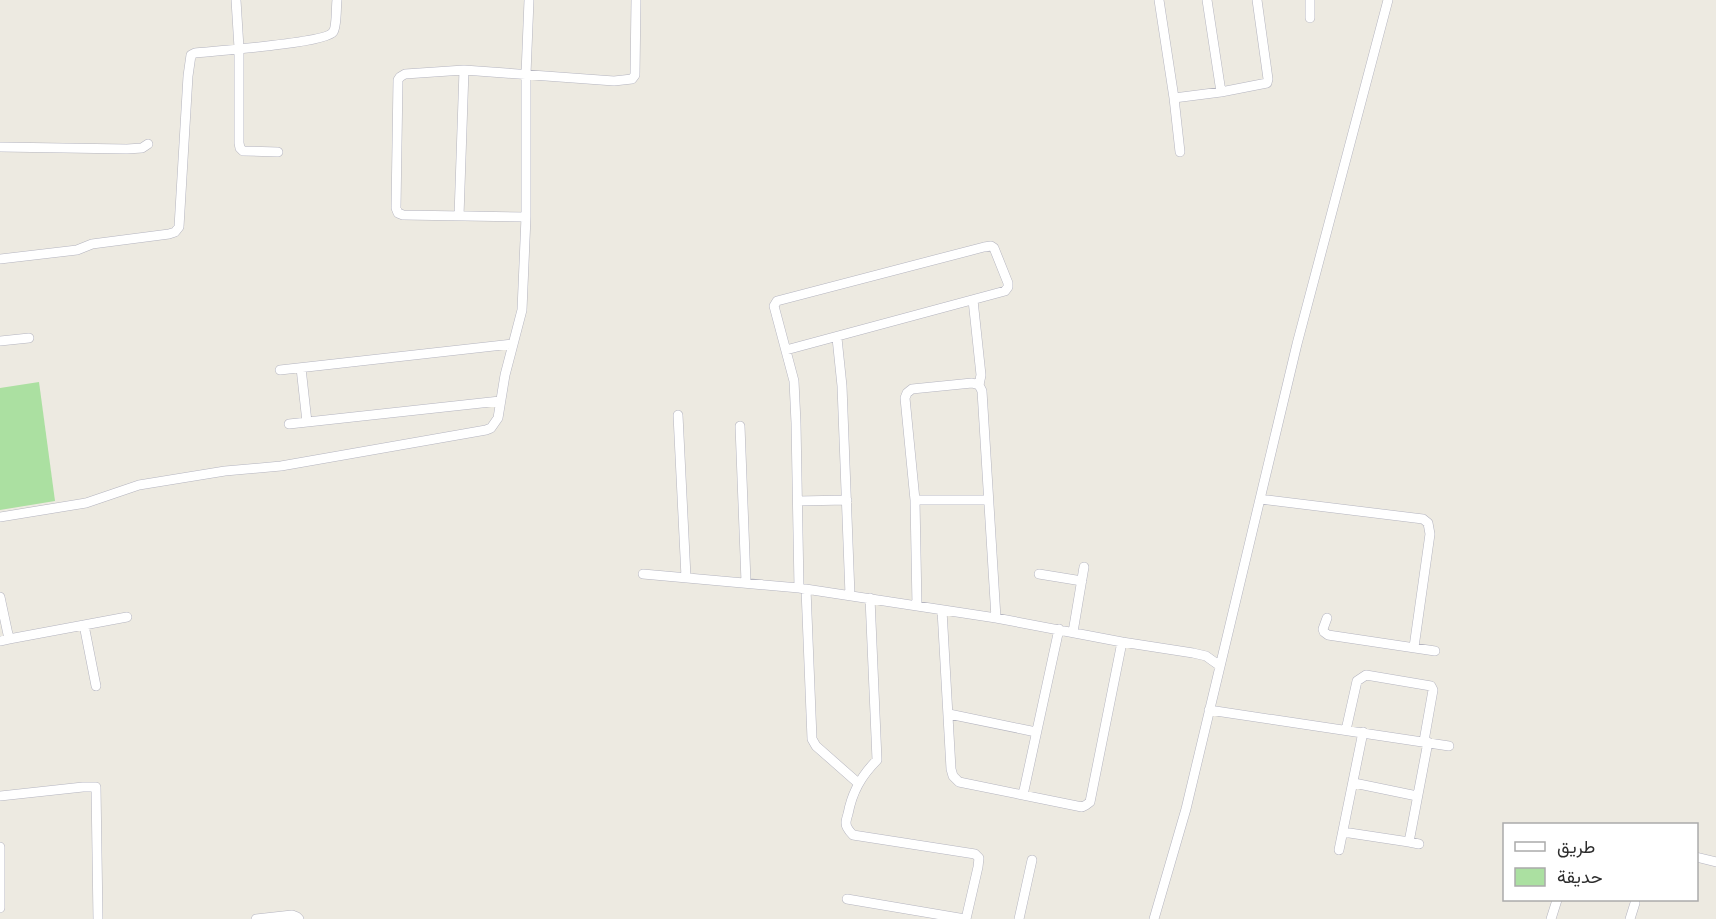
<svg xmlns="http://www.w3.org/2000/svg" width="1716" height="919" viewBox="0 0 1716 919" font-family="Montserrat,Vazirmatn,sans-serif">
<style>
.green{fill:#abe0a1}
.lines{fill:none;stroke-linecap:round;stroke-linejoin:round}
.minor-casing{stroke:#b4b4bf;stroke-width:10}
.minor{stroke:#fff;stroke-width:9}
</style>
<rect width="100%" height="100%" fill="#edeae1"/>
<!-- green -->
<path class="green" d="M39,382L55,501L0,510V388Z"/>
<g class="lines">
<!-- minor casing -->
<g class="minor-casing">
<path id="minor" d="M236,0L239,48V143L240,148L243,151L278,152
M1159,0L1174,98L1180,152
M1207,0L1221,92
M1310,0V18
M1174,98L1221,92L1267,83L1268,79L1257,0
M0,147L127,149L142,148L148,144
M459,216L464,70
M526,217L403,215L398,213L396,208L398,80L400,77L405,74L464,70L614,81L632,79L635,75L636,0
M0,259L77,250L92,244L169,234L175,232L179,227L188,76L191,55L195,53C214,51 326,43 333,32C337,27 336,7 337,0
M973,300L981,375L979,385
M837,338L842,386L850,595
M0,341L29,338
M786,350L1005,291L1008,287V283L994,248L991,246L984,247L777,301L774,306L794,381L796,423L799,588
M301,368L307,422
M280,370L513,344
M678,415L686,577
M289,424L500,401
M740,426L746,582
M1260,499L1423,519L1428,523L1430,534L1414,647
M915,500H988
M798,501L847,500
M0,517L86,503L139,485L225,471L281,466L486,430L491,428L498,418L505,375L522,310L526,217V74L529,0
M643,574L799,588L996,618L1122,642L1193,653L1206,656L1220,666
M1039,574L1082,581
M806,589L812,739L816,746L858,783
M0,597L9,639L0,641
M870,598L877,760C861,776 852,792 848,814C847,817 846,820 846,823C846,828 850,832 853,835L975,854L979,858L978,867L966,919
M917,606L915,500L905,398L907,393L912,389L972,383L979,385L982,391L996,618
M942,610L951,769L953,776L959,782L1082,807L1086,805L1090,802L1122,642
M1327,618L1323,629L1324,632L1328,635L1435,651
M84,625L96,686
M1073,632L1084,567
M9,639L127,617
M1209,710L1449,746
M949,714L1036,732
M1346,730L1357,681L1366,675L1431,686L1433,690L1424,741
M1354,783L1417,796
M1023,795L1059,629
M0,796L83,787H96L98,919
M1343,832L1409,842
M1419,844L1409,842L1428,742
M0,847V908
M1339,850L1363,732
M1696,857L1716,862
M847,899L965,919
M256,919L292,915L297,917L299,919
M1019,919L1032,860
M1154,919L1186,809L1297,344L1388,0
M1551,919L1557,900
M1630,919L1635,903"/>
</g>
<!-- minor -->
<use href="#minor" class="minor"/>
</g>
<!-- legend -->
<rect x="1503" y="823" width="195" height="78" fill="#ffffff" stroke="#ababab" stroke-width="1.5"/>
<rect x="1515" y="842" width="30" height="9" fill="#ffffff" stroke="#ababab" stroke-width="1.5"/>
<text x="1557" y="853" font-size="18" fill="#2d2d2d">طريق</text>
<rect x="1515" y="868" width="30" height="18" fill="#abe0a1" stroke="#ababab" stroke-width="1.5"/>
<text x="1557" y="883" font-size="18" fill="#2d2d2d">حديقة</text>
</svg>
